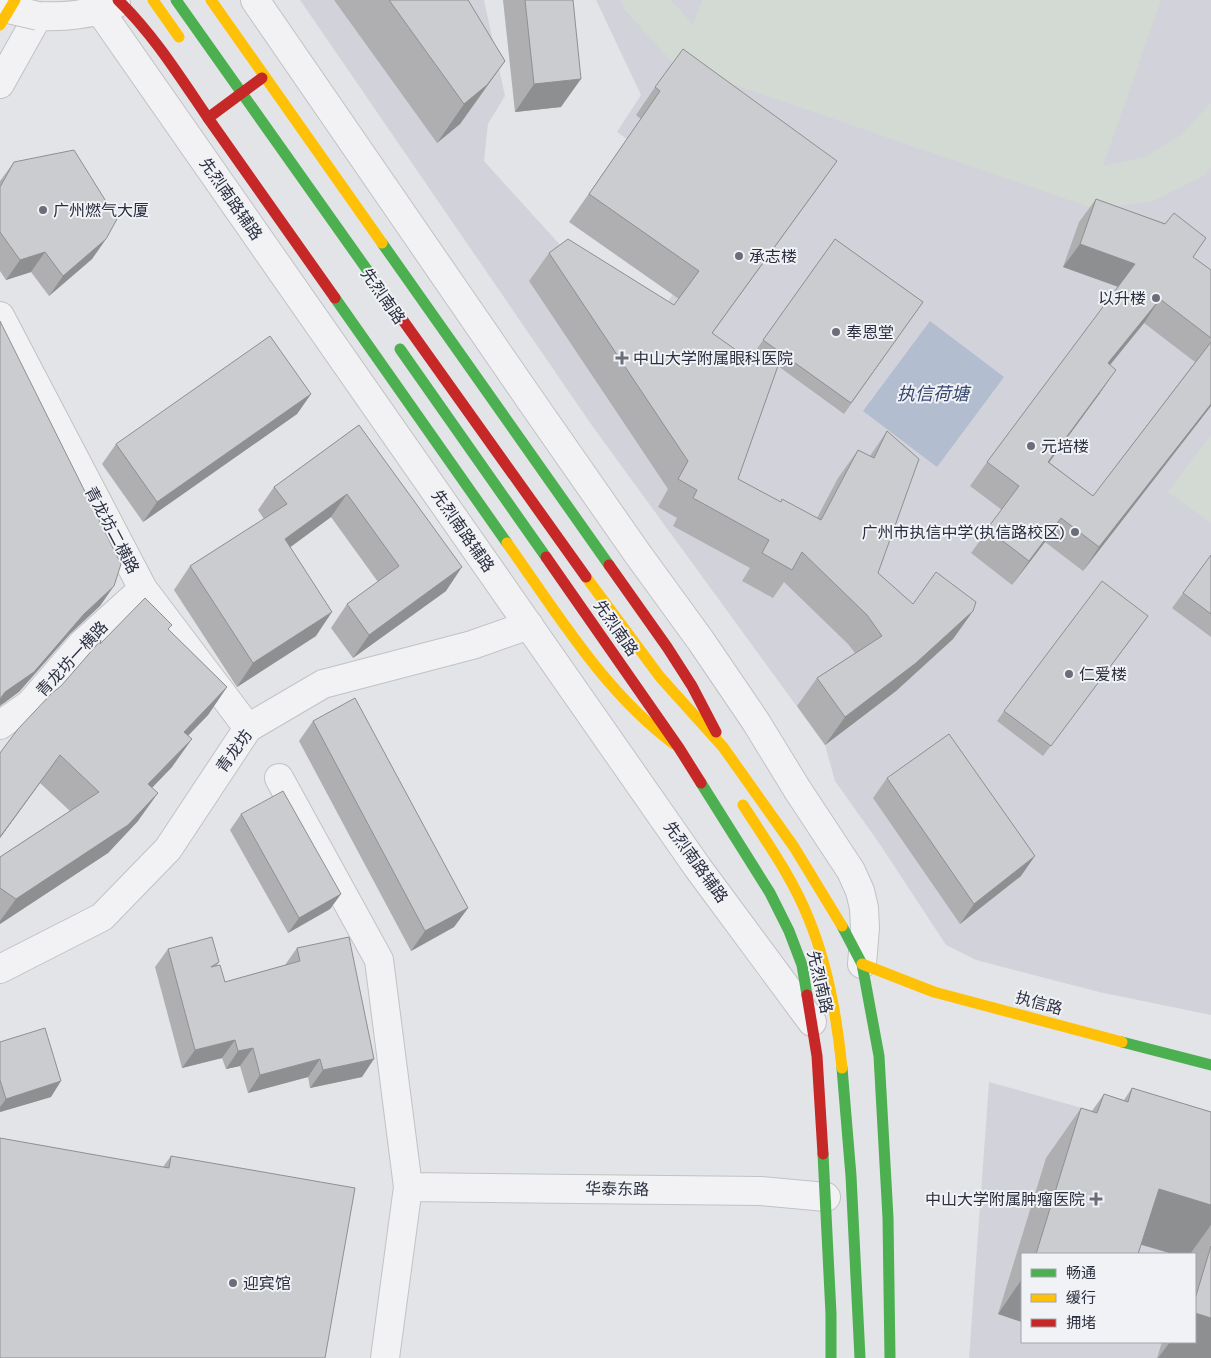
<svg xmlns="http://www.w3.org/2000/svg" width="1211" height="1358" viewBox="0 0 1211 1358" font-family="Karla,'Noto Sans SC',sans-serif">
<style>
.built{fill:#d2d3da;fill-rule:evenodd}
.green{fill:#d2dad3}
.water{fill:#b3bdd0}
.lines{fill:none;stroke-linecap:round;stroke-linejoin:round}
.street-casing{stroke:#c1c2c5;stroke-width:30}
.street{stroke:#f2f2f4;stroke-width:28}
.fast{stroke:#4caf50;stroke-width:11}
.slow{stroke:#ffc107;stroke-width:11}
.jam{stroke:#c62828;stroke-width:11}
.street-bridge-casing{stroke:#c1c2c5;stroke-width:30;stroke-linecap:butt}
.street-bridge{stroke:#f2f2f4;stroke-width:28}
.slow-bridge{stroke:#ffc107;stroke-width:11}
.jam-bridge{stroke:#c62828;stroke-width:11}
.wall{fill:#afafb2;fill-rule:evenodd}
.shaded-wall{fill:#8e8f91}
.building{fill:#cbcccf;stroke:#8e8f91}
.poi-dot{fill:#6b6e7a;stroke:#f1f2f6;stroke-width:2}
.labels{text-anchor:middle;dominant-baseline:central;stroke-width:4;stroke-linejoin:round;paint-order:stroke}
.street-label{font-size:16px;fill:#2b2f3f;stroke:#f1f2f6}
.poi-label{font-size:16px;fill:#2b2f3f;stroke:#f1f2f6;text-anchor:start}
.water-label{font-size:18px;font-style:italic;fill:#384971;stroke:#f1f2f6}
</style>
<rect width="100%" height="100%" fill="#e3e4e7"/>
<!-- built -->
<path class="built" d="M300,0H484L505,96L488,124L484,161L562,247L648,329L732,213L617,132L641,95L596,0H1211V1015L1099,992L976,960L946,945L879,843L835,781L825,745L593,427Z
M989,1082L1211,1144V1358H969ZM1022,1254H1195V1342H1022Z"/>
<!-- green -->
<path class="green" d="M621,0H671L693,25L702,0H1161L1103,166L1145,157L1181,135L1211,103V167L1205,175L1153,201L1095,209L674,64L624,9Z
M1211,435V523L1168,492Z"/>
<!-- water -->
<path class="water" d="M930,321L1004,377L937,467L863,411Z"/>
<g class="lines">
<!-- street casing -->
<g class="street-casing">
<path id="street" d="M255,0L531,401L637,553L701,641L756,722L797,789L851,871L860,891L864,908L865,928L862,964
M100,11L698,868L812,1022
M0,84L38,16C66,17 91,15 116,4
M0,316L143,589L248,728
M0,725L30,704L82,644L143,589
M279,778L379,960L408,1187L385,1358
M0,969L102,917L168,849L248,728L323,684L472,645L529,625
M408,1187L760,1191L826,1197"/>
</g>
<!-- street -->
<use href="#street" class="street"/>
<!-- fast -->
<path class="fast" d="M176,0L397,312
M382,243L609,565
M335,298L507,543
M400,349L546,557
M701,783L770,893L789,931L802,965L807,995
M842,926L862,964L879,1056L888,1218L890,1358
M1122,1042L1211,1065
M842,1068L851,1176L860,1358
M823,1154L831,1314V1358"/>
<!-- slow -->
<path class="slow" d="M153,0L179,37
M211,0L382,243
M507,543C557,613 604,692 674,744
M586,577L660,677L723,747L794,847L842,926
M743,805C766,841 792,877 808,917C828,965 837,1017 842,1068
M862,964L934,992L1122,1042"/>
<!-- jam -->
<path class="jam" d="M262,78L208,118L335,298
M397,312L586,577
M546,557L679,748L701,783
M609,565L667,647L692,686L716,732
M807,995L817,1056L823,1154"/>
<!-- street-bridge casing -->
<g class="street-bridge-casing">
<path id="street-bridge" d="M0,7L38,16"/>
</g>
<!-- street-bridge -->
<use href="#street-bridge" class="street-bridge"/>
<!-- slow-bridge -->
<path class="slow-bridge" d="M0,25L15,0"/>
<!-- jam-bridge -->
<path class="jam-bridge" d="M118,0C154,35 180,77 208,118"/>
</g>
<!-- wall -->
<path class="wall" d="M334,0H468L505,61L460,124L437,143Z
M503,0H573L561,107L515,112Z
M655,87L837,161L712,333L736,350L770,361L756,350L835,239L923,302L844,414L778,366L738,479L780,502L817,518L838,478L858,450L870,456L887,431L878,573L913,604L973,611L953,639L896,691L825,745L797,706L817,678L855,653L848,644L784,582L773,598L742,581L750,568L673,526L677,518L658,507L668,489L529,281L549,253L674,305L679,299L569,222L641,119L636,115Z
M14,162L106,239L92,259L49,296L31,272L6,280L0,271V181Z
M1096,199L1206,238L1193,257L1211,270V406L1083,571L1045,542L1012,585L971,553L1002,510L970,486L987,462L1118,287L1063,267L1079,222ZM1144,323L1195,362L1093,496L1049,462L1100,393L1110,365Z
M311,394L297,414L143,522L102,464L116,444Z
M359,425L446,591L353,658L331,628L347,604L378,582L331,517L290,547L316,636L237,687L174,590L190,566L264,519L258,510L274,487Z
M1211,555V637L1172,608Z
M1141,626L1043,756L997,721L1004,711Z
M169,630L227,687L208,715L188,735L172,767L152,787L138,821L108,853L0,924V857L70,811L40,783L0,838V753L100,644Z
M313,721L468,908L454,927L411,951L299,741Z
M887,778L1021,876L960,924L873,798Z
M241,814L341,894L330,909L288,933L230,830Z
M297,948L362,1077L310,1088L308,1077L248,1093L240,1066L226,1069L222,1058L182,1068L155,967L168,949L219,962L217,965L225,982L285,965Z
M0,1042L51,1097L0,1112Z
M1132,1088L1211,1112V1358H1157L1162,1342H1195V1254H1173L1141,1245L1138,1254H1022V1322L998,1314L1046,1158L1081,1108L1092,1111L1104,1094L1124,1100Z
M171,1156L325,1358L163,1167Z"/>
<!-- shaded-wall -->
<path class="shaded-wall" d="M505,61L460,124L437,143L464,104Z
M581,79L561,107L515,112L534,84Z
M837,161L817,189L692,361L712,333Z
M106,239L92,259L49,296L63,276Z
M1080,244L1135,264L1119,287L1063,267Z
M45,252L31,272L6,280L20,260Z
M1160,299L1144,323L1092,387L1108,363Z
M1116,370L1100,393L1032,486L1048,462Z
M311,394L297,414L143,522L157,502Z
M1211,404V406L1083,571L1099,547Z
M347,494L331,517L269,563L285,539Z
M1061,518L1045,542L1012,585L1029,561Z
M462,567L446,591L353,658L369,635Z
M114,586L100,606L70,634L19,692L0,706V699L5,692L84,614Z
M973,611L953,639L896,691L825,745L845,717Z
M332,612L316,636L237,687L253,663Z
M227,687L208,715L165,760L184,732Z
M192,739L172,767L129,812L148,784Z
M60,755L40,783L0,838V837Z
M158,793L138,821L108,853L0,924V921L16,899Z
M1035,856L1021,876L960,924L974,904Z
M341,894L330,909L288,933L299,918Z
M468,908L454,927L411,951L425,931Z
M235,1040L222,1058L182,1068L195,1050Z
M253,1048L240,1066L226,1069L238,1051Z
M320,1059L308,1077L248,1093L260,1075Z
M374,1059L362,1077L310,1088L323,1070Z
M61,1081L51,1097L0,1112V1107L6,1099Z
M1159,1189L1211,1205V1225L1190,1254H1173L1123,1239Z
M1022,1279V1322L998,1314Z
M1195,1313L1211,1318V1358H1158L1170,1342H1195Z"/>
<!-- building -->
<path class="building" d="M389,0H468L505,61L487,85L464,104Z
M525,0H573L581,79L534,84Z
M683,49L837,161L712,333L736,350L779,363L738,479L781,502L782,499L821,520L858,450L874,458L887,431L919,459L878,573L913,604L936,572L976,602L973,611L916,663L845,717L817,678L882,636L867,615L802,552L792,570L762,553L769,540L693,498L697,490L678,479L688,461L549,253L568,239L674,305L699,271L589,194L660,91L655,87Z
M74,150L117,219L106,239L63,276L45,252L20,260L0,232V187L14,162Z
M1096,199L1165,224L1174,213L1206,238L1193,257L1211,270V338L1160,299L1108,363L1116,370L1048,462L1093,496L1211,342V404L1099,547L1061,518L1029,561L987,529L1019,486L987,462L1135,264L1080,244Z
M835,239L923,302L851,403L763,340Z
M0,321L121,564L114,586L84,614L34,672L5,692L0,699Z
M270,336L311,394L157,502L116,444Z
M359,425L462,567L369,635L347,604L399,566L347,494L285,539L332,612L253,663L190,566L287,504L274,487Z
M1211,555V614L1183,593Z
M1102,581L1148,616L1051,746L1004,711Z
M145,598L172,625L168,629L227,687L184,732L192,739L148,784L158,793L128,825L16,899L0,888V857L99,792L60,755L0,837V753L18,729L52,693L61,686L101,640L100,644Z
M355,698L468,908L425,931L313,721Z
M949,734L1035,856L974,904L887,778Z
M283,791L341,894L299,918L241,814Z
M212,937L219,962L211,967L220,965L225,982L300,961L297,948L349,937L374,1059L323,1070L320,1059L260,1075L253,1048L238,1051L235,1040L195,1050L168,949Z
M45,1028L61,1081L6,1099L0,1080V1042Z
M1132,1088L1211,1112V1205L1159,1189L1138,1254H1036L1081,1108L1097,1113L1104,1094L1128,1102Z
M0,1138L169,1168L171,1156L355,1188L325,1358H0Z
M1211,1246V1318L1195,1313V1299Z"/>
<!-- markers -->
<g class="poi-dot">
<circle cx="43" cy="210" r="5"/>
<circle cx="739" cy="256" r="5"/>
<circle cx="1156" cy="298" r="5"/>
<circle cx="836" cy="332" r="5"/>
<path d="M619.5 350.5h5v5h5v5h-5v5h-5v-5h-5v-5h5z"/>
<circle cx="1031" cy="446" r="5"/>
<circle cx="1075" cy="532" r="5"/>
<circle cx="1069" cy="674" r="5"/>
<path d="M1093.5 1191.5h5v5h5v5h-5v5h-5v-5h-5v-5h5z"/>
<circle cx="233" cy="1283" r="5"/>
</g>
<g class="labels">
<!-- street labels -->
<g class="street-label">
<text transform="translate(231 199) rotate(55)">先烈南路辅路</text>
<text transform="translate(383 296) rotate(55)">先烈南路</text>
<text transform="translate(112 530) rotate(62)">青龙坊二横路</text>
<text transform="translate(463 531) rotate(55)">先烈南路辅路</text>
<text transform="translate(616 628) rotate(55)">先烈南路</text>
<text transform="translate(72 659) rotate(-47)">青龙坊一横路</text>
<text transform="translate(234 751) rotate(-54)">青龙坊</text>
<text transform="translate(696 862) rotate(54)">先烈南路辅路</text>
<text transform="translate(820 982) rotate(77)">先烈南路</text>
<text transform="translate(1039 1003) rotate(15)">执信路</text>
<text transform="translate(617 1189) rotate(1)">华泰东路</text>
</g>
<!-- poi labels -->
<g class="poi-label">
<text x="53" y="210">广州燃气大厦</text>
<text x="749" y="256">承志楼</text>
<text x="1146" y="298" text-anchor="end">以升楼</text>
<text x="846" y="332">奉恩堂</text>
<text x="633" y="358">中山大学附属眼科医院</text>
<text x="1041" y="446">元培楼</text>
<text x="1065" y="532" text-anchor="end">广州市执信中学(执信路校区)</text>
<text x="1079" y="674">仁爱楼</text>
<text x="1085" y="1199" text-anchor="end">中山大学附属肿瘤医院</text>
<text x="243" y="1283">迎宾馆</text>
</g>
<!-- water labels -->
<g class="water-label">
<text x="933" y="394">执信荷塘</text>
</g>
</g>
<!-- legend -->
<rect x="1021" y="1253" width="175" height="90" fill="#f1f2f6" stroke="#a2a4ad"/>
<rect x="1031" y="1269" width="25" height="8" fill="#4caf50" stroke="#a2a4ad"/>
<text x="1066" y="1278" font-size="15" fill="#2b2f3f">畅通</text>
<rect x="1031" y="1294" width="25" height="8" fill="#ffc107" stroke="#a2a4ad"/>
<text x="1066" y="1303" font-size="15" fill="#2b2f3f">缓行</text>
<rect x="1031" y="1319" width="25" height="8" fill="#c62828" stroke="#a2a4ad"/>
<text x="1066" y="1328" font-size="15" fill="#2b2f3f">拥堵</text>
</svg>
